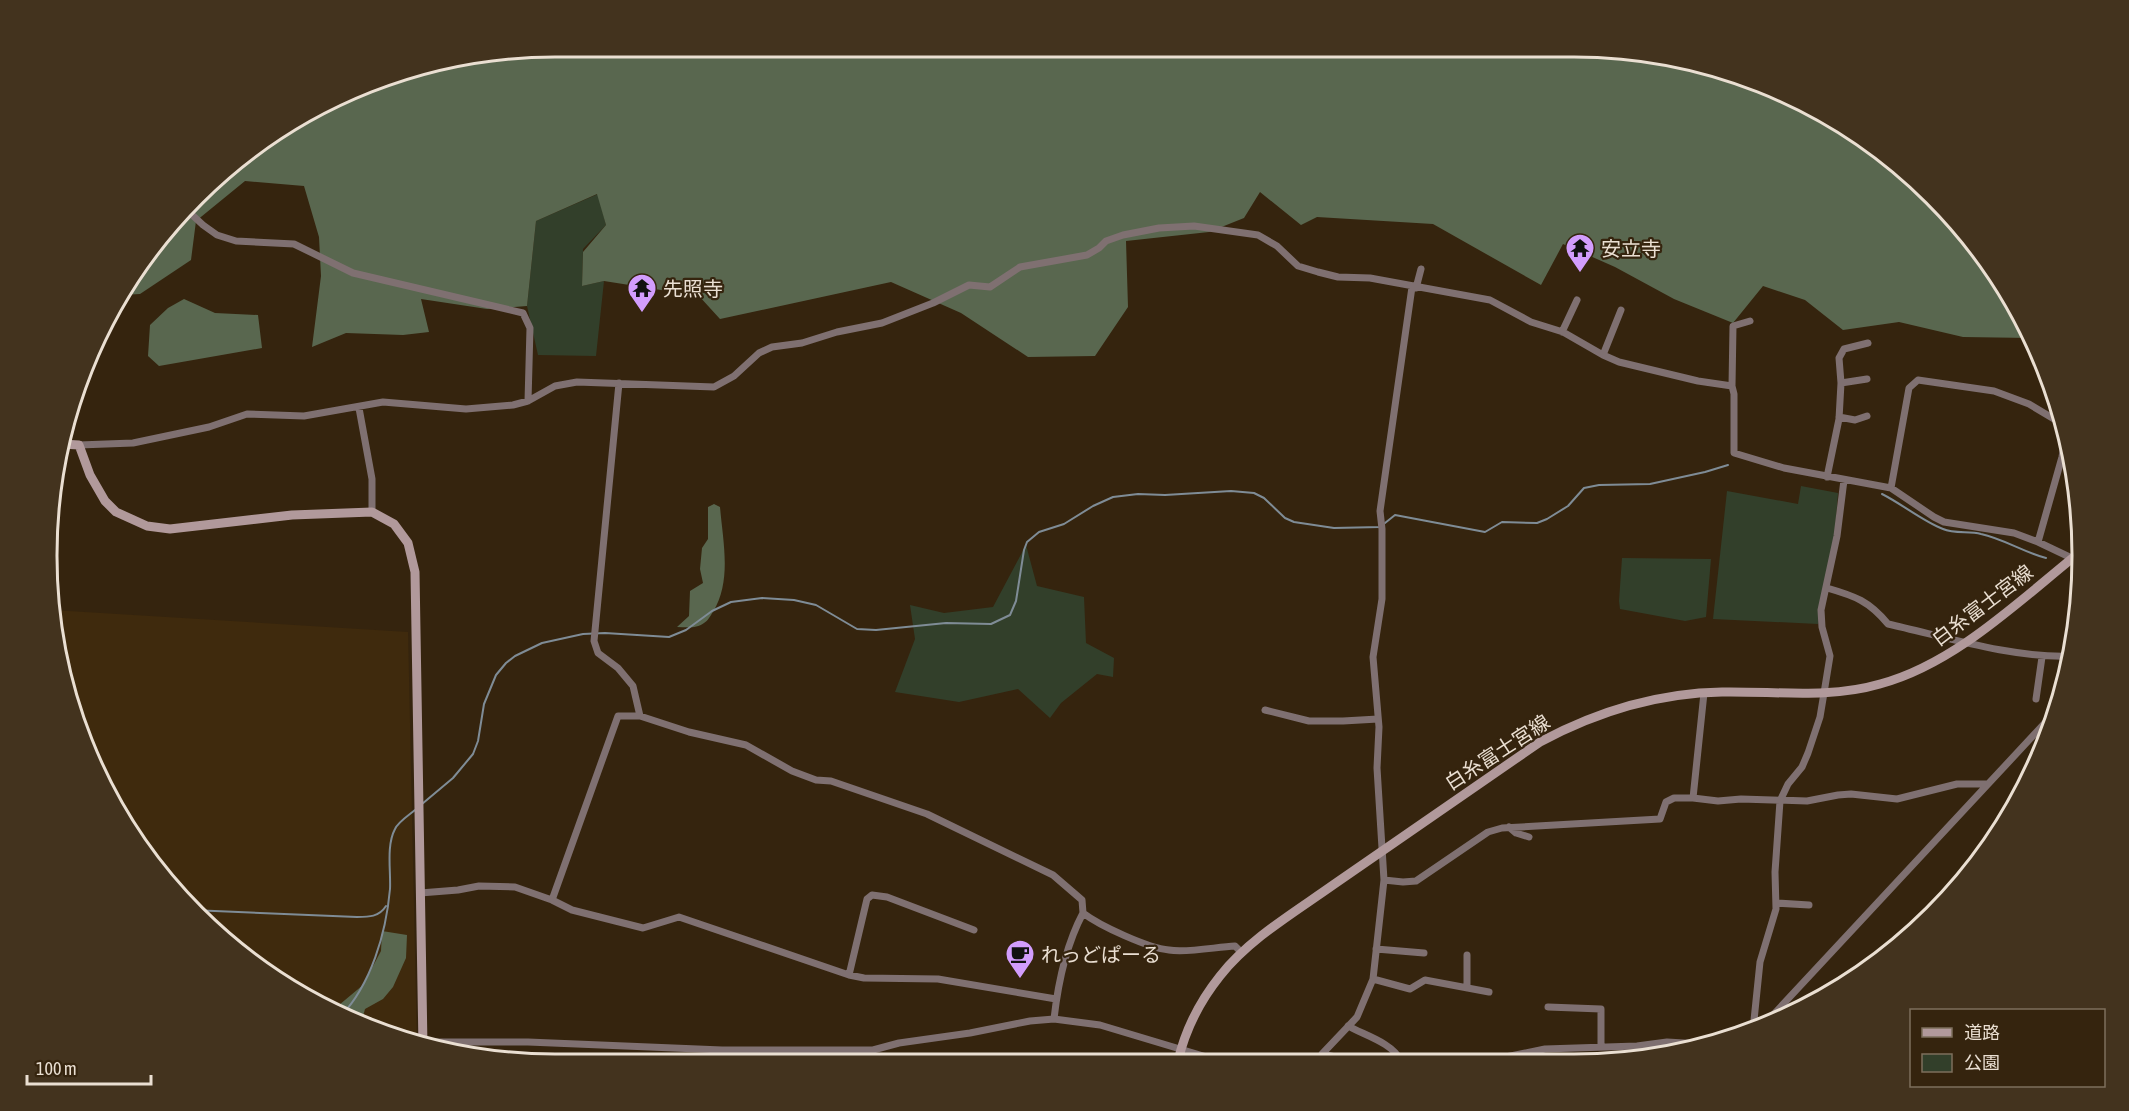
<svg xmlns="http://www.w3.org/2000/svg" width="2129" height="1111" viewBox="0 0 2129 1111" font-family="'Asap Condensed','Noto Sans JP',sans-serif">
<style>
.built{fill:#3f2a0d}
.green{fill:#323f2a}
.forest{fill:#59674f}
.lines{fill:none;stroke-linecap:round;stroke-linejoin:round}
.stream{stroke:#7f8c96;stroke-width:2}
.street{stroke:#7f7071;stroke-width:7}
.secondary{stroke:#b1999b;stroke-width:9}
.labels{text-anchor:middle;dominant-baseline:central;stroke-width:4.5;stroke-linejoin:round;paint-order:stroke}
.poi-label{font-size:20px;fill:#eadfd2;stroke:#35240e;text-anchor:start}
.street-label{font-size:20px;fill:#eadfd2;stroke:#35240e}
.rim{fill:none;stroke:#eadfd2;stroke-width:3}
</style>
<rect width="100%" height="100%" fill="#35240e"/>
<!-- built -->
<path class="built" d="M52,610L408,632L417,1045L330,1012L195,915L132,838L85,751Z"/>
<!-- green -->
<path class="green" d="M598,194L606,225L583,249L582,286L604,281L596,356L538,355L527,306L536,221Z
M1801,486L1838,493L1835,533L1818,624L1713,619L1727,491L1798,504Z
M1026,545L1037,586L1084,597L1086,643L1114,658L1113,677L1097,674L1061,703L1050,718L1018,689L959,702L895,692L915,639L910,605L944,613L993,607Z
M1622,558L1711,559L1706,617L1685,621L1620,609L1619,601Z"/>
<!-- forest -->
<path class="forest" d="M556,47L1606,48L1706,64L1799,99L1884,152L1956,220L2014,301L2031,338L1963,337L1899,322L1843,330L1805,300L1763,286L1733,323L1674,299L1615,267L1563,244L1541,285L1433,224L1317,217L1301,225L1260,192L1244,218L1209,232L1126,241L1128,307L1095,356L1028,357L961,313L891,282L720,319L699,296L604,281L582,286L583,252L606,225L597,194L536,221L527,306L487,309L421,299L429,332L403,335L346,333L312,347L321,276L319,237L304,186L245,181L196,221L191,260L140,294L122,295L132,273L245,152L392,74Z
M184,299L215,313L258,315L262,348L159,366L148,356L150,325L168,308Z
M714,504L720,507C723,542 732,581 713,612C710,616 708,621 704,623C696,629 686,627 677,627L689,616L690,591L703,583L700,569L702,548L708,539V507Z
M382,931L407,935L406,958L393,987L383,999L365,1009L361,1024L330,1012L328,1010L339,1005L363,985L381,951Z"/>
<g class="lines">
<!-- stream -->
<path class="stream" d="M1882,494C1902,504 1924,522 1943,529C1954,534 1969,531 1981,534C2004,539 2023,552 2046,558
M422,804L453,778L473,754L478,741L484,704L496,675L506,663L515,656L542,643L583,634L605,633L669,637L686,630L712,611L731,602L762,598L794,600L816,605L857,629L876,630L946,623L991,624L1010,615L1016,601L1024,550L1027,542L1039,532L1064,524L1093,506L1113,497L1138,494L1165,495L1231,491L1254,493L1264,498L1285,518L1294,522L1334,528L1380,527L1395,515L1485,532L1502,522L1537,523L1547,519L1568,506L1584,488L1599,485L1650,484L1705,472L1728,465
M191,910L357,917C369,917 379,917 386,906
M341,1016C371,984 386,934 390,889C391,871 386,846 395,829C398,822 409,815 415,810"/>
<!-- street -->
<path class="street" d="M189,212L203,225L217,235L236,241L294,244L353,273L523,313L530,328L528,401
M1416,288L1421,269
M1562,332L1577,300
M1603,355L1621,310
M619,383L594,641L598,653L618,668L633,686L640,716
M1841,383L1867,379
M1732,386L1733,326L1750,321
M359,408L372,479V512
M1839,417L1855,420L1867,416
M79,445L133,443L209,427L247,414L304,416L383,402L466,409L513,405L528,401L555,386L577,382L714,387L734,376L759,353L772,347L802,343L837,332L882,323L933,303L969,285L990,287L1020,267L1087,255L1099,248L1106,241L1123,235L1159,228L1194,226L1258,235L1277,246L1298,266L1318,272L1338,277L1370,278L1490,300L1531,322L1563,332L1603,355L1619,362L1698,381L1732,386L1734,394V453L1784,468L1891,488L1934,517L1944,522L2014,533L2038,542L2080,562
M1827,477L1839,419L1841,383L1839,358L1844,349L1868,343
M1891,488L1909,388L1918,380L1994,391L2029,404L2054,419L2062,420
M2038,542L2062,457L2066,435
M1827,588C1855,596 1869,601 1888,624C1946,637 2011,658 2070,656
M2036,699L2042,657
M1265,710L1309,721H1343L1378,719
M1693,798L1704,693
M1509,827L1516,833L1529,837
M1384,880L1403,882L1416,881L1488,832L1502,828L1660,819L1666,802L1674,798H1693L1718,801L1741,799L1807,801L1838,795L1851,794L1897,799L1957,784H1987
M420,893L458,890L479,886L515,887L552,900L572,910L643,928L679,917L849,975L864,978L938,979L1056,999
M552,900L618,716H640L689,732L746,745L792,771L816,780L831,781L927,814L1053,875L1082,900L1083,913C1100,926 1148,948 1169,950C1187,953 1216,947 1235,946L1242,953
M1776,903L1809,905
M1376,949L1424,953
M849,975L867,899L872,895L887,897L974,930
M1373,979L1410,989L1425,980L1489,992
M1467,988V955
M1548,1007L1601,1009V1046
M1054,1019C1058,983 1066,945 1083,913
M1348,1026C1364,1035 1393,1043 1401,1061
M1761,1028L2057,710
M1753,1030L1760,962L1776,909L1775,872L1780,801L1788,784L1802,767L1808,753L1820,717L1824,693L1830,656L1822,627L1821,610L1837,536L1844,480
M424,1042H528L722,1050H873L899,1043L970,1033L1030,1021L1054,1019L1100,1025L1220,1061
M1322,1054L1353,1061
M1320,1061L1322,1054L1357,1017L1373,979L1384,880L1377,768L1379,727L1373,657L1382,599V529L1380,511L1412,287
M1486,1061L1545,1049L1637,1046L1667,1042L1701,1044"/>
<!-- secondary -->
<path class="secondary" d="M62,444L79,445L90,475L105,501L116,512L147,526L170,529L292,515L372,512L394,524L408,543L415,572L423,1047
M1178,1061C1185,1031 1200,1001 1220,976C1249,939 1295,912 1333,885C1402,837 1471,790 1540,742C1596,712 1657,693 1722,692C1775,691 1829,699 1880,684C1955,664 2020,600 2080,552"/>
</g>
<!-- icons -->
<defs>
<g id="temple-pin" transform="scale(1.5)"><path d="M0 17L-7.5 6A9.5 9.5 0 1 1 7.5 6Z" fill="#d29dfd" stroke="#35240e"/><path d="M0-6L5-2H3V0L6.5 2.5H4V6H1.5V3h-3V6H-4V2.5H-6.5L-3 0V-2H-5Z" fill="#111"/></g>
<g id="cafe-pin" transform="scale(1.5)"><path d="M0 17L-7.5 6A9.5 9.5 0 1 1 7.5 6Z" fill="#d29dfd" stroke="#35240e"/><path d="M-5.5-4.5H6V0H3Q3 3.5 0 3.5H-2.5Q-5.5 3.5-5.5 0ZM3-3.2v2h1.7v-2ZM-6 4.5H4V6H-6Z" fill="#111"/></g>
</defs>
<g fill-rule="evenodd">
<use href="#temple-pin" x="1580" y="248"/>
<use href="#temple-pin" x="642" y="288"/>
<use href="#cafe-pin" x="1020" y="954"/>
</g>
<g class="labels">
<!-- poi labels -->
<g class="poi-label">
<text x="1601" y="248">安立寺</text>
<text x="663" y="288">先照寺</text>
<text x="1041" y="954">れっどぱーる</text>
</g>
<!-- street labels -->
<g class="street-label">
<text transform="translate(1982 605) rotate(-37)">白糸富士宮線</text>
<text transform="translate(1497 752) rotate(-33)">白糸富士宮線</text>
</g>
</g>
<!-- crop -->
<path d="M0 0H2129V1111H0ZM555 57H1574A498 498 0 0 1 2072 555V556A498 498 0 0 1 1574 1054H555A498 498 0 0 1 57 556V555A498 498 0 0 1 555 57Z" fill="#43331e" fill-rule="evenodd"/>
<path class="rim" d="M555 57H1574A498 498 0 0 1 2072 555V556A498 498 0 0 1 1574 1054H555A498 498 0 0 1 57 556V555A498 498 0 0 1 555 57Z"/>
<!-- legend -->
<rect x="1910" y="1009" width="195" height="78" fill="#35240e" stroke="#7d6f5c" stroke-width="1.5"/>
<rect x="1922" y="1028" width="30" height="9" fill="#b1999b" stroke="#7d6f5c" stroke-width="1.5"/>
<text x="1964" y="1039" font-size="18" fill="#eadfd2">道路</text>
<rect x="1922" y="1054" width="30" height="18" fill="#323f2a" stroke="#7d6f5c" stroke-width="1.5"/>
<text x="1964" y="1069" font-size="18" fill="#eadfd2">公園</text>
<!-- scale -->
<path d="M27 1075v9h124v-9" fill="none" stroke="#eadfd2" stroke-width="3"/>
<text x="36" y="1075" font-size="18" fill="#eadfd2" stroke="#35240e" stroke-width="4.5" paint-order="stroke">100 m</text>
</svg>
